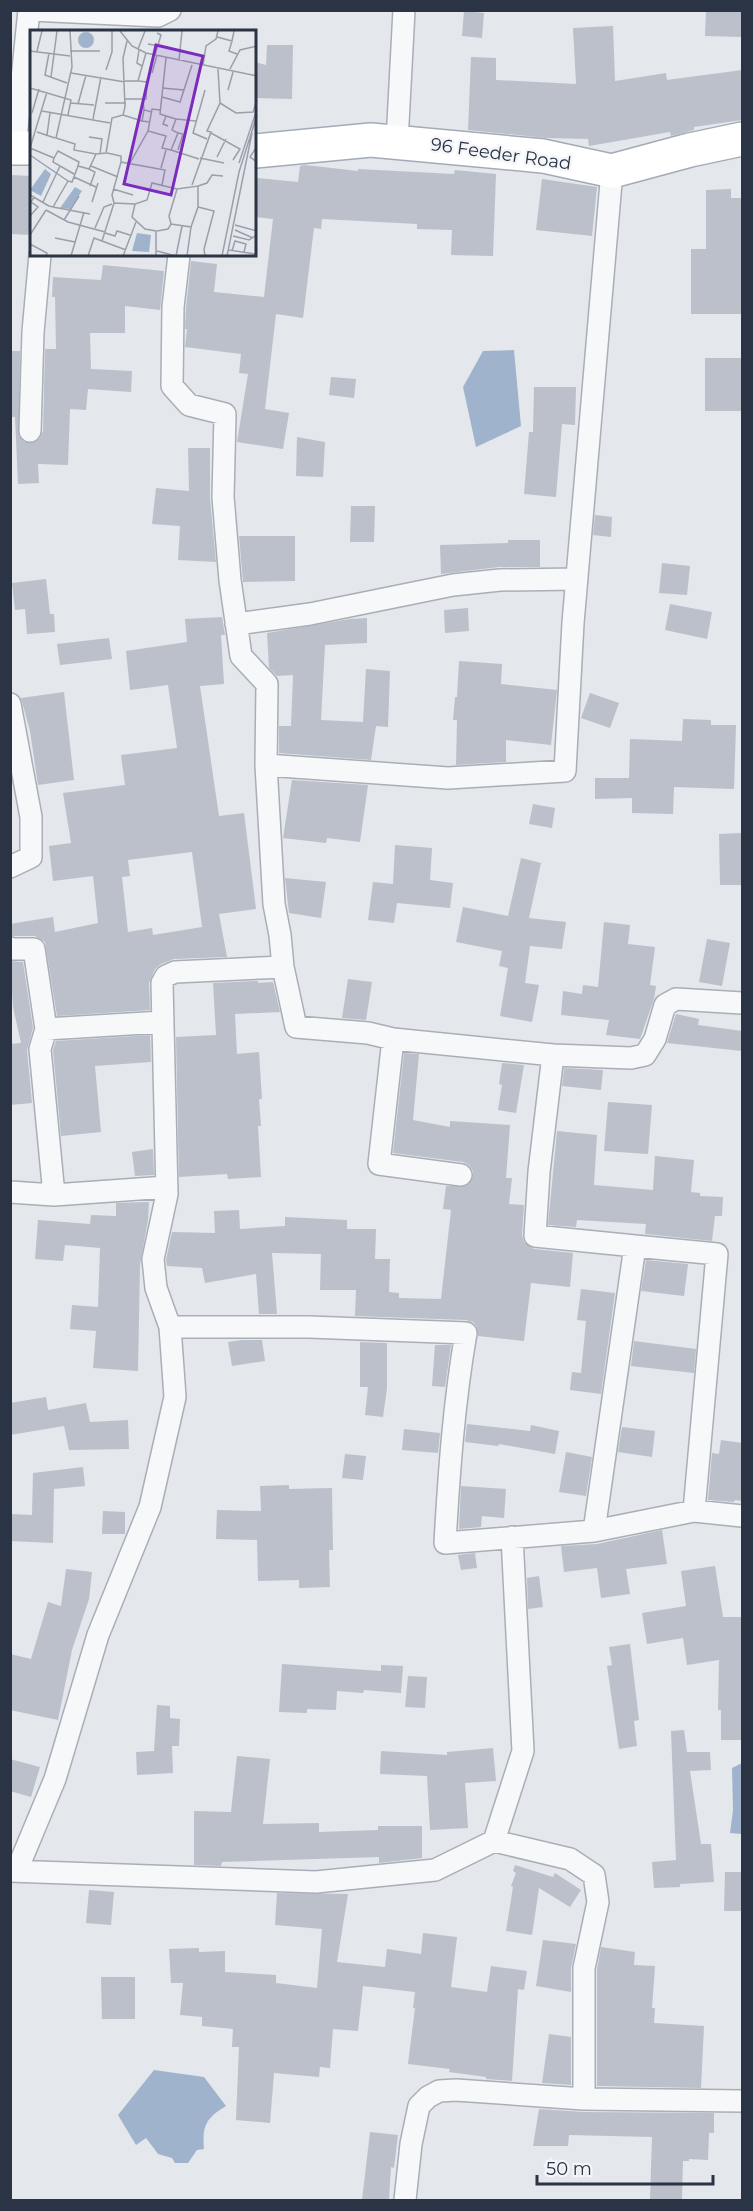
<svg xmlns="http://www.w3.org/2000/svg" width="753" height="2211" viewBox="0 0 753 2211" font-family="Montserrat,sans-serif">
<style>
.water{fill:#9fb4cc}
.building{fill:#bbc0ca;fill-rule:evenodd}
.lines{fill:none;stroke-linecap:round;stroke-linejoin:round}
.minor-casing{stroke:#a9aeb7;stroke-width:24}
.primary-casing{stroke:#a3abb8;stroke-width:36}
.minor{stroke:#f7f8fa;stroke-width:21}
.primary{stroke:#fff;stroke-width:33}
.labels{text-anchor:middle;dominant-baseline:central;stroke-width:5;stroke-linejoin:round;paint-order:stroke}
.street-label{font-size:18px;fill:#2b3445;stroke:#f4f6f9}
.inset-road{fill:none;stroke:#9a9fa9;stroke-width:1.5}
.view{fill:#7b2cbf;fill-opacity:0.15;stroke:#7b2cbf;stroke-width:3}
.inset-edge{fill:none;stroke:#2b3445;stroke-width:3}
</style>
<rect width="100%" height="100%" fill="#e4e7ec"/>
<!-- water -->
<path class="water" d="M514,350L521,426L476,447L463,387L483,351Z
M742,1763V1834L730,1833L733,1810L732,1768Z
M154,2070L204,2077L226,2106C206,2118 202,2126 204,2149L197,2150L188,2163H175L172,2158L158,2154L146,2138L136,2145L118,2115Z"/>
<!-- building -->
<path class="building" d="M706,10H742V37L705,36Z
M464,11L484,13L482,38L462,36Z
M613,26L615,81L666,73L667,80L742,70V120L694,127V130L671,136L670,132L589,146L588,139L547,138L468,130L471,57L496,58V80L576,84L573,28Z
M267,45H293L292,99L255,98V62L266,65Z
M305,165L358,171V169L454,174L455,170L496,174L493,256L451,255L452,230L417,229V224L322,219L321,229L314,228L303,318L276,314L265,409L289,413L283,449L237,442L248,374L239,373L241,354L185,347L187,329H185L186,308L191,261L217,264L214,292L264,297L273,219L255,217L257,178L298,182L300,166Z
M10,175L32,176V235L10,234Z
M542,179L597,187L592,236L536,230Z
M731,189V198H742V314H691V249H706V190Z
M103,265L164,271L160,310L125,306V333H90L91,369L132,371L131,392L88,389L86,410L70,409L68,465L38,464L39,483L18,484L15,417H10V351H20L19,436L24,442H35L40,438L43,431L45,349H56L55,297H52L53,277L101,280Z
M705,358H742V411H705Z
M331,377L356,379L354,398L329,395Z
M534,387H576L575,425L562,424L556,497L524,494L529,432H533Z
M297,437L325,442L323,477L296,476Z
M188,448H210V498L216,562L178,560L180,526L152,524L156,488L189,491Z
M351,506H375L374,542H350Z
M595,515L612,517L611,537L593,535Z
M239,536H295V581L243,582Z
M508,540H540V567H499L441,574L440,545L508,543Z
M662,563L690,566L687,595L659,593Z
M46,579L50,614H54L55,632L27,634L25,609L15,610L12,583Z
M670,604L712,612L707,639L665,630Z
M468,608L469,631L445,633L444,610Z
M222,617L225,635H221L224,684L200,686L219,816L244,813L256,909L219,914L227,957L174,959L161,964L155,969L149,983L150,1010L57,1016L45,942L35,936H12L10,924L53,917L55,932L98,923L93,876L53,881L49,846L71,843L63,793L125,785L121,755L177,748L168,685L130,690L126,651L187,642L185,619ZM192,852L202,927L153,935L152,928L128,932L122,877L130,876L128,860Z
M367,618V643L325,645L321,720L363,722L366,669L390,671L388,727L376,726L371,760L279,753V726H291L293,675L277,676L269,668L267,633L350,619Z
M109,638L112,659L60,665L57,644Z
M459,661L502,664L501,684L557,690L551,745L506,740V762L456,765L457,720H453L455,697H457Z
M64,692L74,780L38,785L30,731L21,698Z
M590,693L619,703L610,728L581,718Z
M683,719L711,720V725H736L734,789L674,787L673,814L632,813V798L595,799V778H629L630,739L682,741Z
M292,780L368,785L360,842L327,838L326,843L283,838Z
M533,804L555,808L552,828L529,824Z
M741,833L742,885H720L719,834Z
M395,845L432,848L430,880L453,883L450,908L397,903L394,923L368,920L373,882L393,884Z
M521,858L541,863L529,918L566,922L562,949L530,946L525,983L539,985L532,1022L500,1016L508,968L499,966L502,951L456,942L463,907L508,916Z
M285,878L326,882L321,918L289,913Z
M604,922L630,925L628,944L655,947L650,985L656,986L654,999L640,1039L606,1035L609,1020L561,1015L563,991L582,994L583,985L598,987Z
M707,939L730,943L722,986L699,982Z
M10,961L23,962L33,1028L27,1050L32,1103L10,1105V1044L21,1043L13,1007Z
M348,979L372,982L366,1020L342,1018Z
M258,981V983L273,982L280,1012L235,1014L237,1054L259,1052L262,1099H259L261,1126H258L261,1177L228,1179L227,1174L179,1177L176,1037L216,1035L213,983Z
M676,1014L699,1019L698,1025L742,1031V1051L667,1043Z
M150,1035L151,1062L95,1066L101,1132L61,1136L53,1050L56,1041Z
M404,1053L419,1054L413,1120L450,1127V1121L510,1125L506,1178H512L509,1204L524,1205L522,1235L524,1242L534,1249L573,1253L570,1287L531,1283L524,1341L478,1336L477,1327L473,1322L466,1320L355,1316L356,1290H320L321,1254L272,1253L277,1314H259L256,1274L205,1283L202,1268L167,1266L166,1260L172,1232L215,1233L214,1211L239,1210L240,1229L285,1226V1217L347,1220V1229H376L375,1259H390L389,1292L399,1293V1298L441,1299L451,1210L443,1209L446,1186H466L473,1177V1171L469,1165L463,1162L393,1153Z
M502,1063L524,1065L516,1113L498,1110L502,1085L499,1084Z
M564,1068L603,1070L601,1090L562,1086Z
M608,1102L652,1105L648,1154L604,1151Z
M557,1131L597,1135L594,1185L653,1190L655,1156L694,1160L691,1192L700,1193V1196L723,1197L722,1216H715L712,1241L645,1234L646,1224L577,1220L576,1227L548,1225Z
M153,1149L154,1175L135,1176L132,1152Z
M149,1202L148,1220L140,1265L138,1371L93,1368L96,1331L70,1329L72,1305L98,1307L100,1248L65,1245L63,1261L35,1259L38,1220L90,1224L91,1215L116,1216V1203Z
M646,1260L688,1264L684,1296L641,1291Z
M581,1289L615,1293L601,1394L570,1390L572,1372L581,1373L586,1321L577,1320Z
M242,1340H262L265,1361L232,1366L228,1342Z
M634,1341L696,1349L694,1373L631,1366Z
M360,1342L387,1343V1388L383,1417L365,1415L368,1387H360Z
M435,1345H451L445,1387L432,1386Z
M46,1397L48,1410L86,1403L90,1422L128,1420L129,1449L69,1450L64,1426L10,1435V1403Z
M467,1424L530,1431L531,1425L559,1431L555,1454L499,1444L498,1446L465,1442Z
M622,1427L655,1431L652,1457L618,1452Z
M404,1429L440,1433L438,1453L402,1450Z
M721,1440L742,1443V1501L735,1500L734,1502L708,1500L712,1453L719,1454Z
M566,1452L592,1457L586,1496L559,1492Z
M345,1454L366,1456L363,1480L342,1478Z
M83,1467L85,1486L54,1489L53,1543L10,1541V1514L32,1515L33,1473Z
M289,1485V1489L332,1488L333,1550H329L330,1587L299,1588V1580L258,1581L257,1540L216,1539L217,1510L261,1511L260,1486Z
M461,1486L506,1489L504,1518L482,1516L481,1527L459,1529Z
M103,1511L125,1512V1534H102Z
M662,1530L667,1564L626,1569L630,1594L601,1598L597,1568L564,1572L561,1546L597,1544Z
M475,1553L477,1568L461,1570L458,1555Z
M715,1566L723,1617H742V1740H721V1710H718L719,1660L687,1665L683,1638L647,1644L642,1613L686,1606L681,1571Z
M66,1569L92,1572L89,1599L72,1650L58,1720L10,1710V1654L31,1659L48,1602L61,1606Z
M539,1576L543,1607L528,1609L527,1578Z
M630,1644L639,1720L634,1721L637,1746L619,1749L607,1666L612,1665L609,1647Z
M282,1664L381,1671V1665L403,1666L401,1693L364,1690L363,1693L337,1691L336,1710L307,1709V1713L279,1712Z
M408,1676L427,1677L425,1708L405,1707Z
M157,1705L170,1706V1718L180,1719L179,1746H172L173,1773L137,1775L136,1752L154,1751Z
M684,1730L687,1752H710L711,1770L690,1771L701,1844H711L714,1882L680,1884V1887L654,1888L652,1862L676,1860L671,1731Z
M493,1748L496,1781L465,1783L468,1828L430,1830L427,1776L380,1774L381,1751L447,1755V1752Z
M237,1756L270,1759L263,1824L319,1823V1832L378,1830V1826H422V1858L379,1863V1857L222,1862L221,1866L194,1865V1811L231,1812Z
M10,1759L40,1767L31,1797L10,1791Z
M515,1865L553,1877L555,1873L581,1890L570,1907L539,1888L532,1935L506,1931L513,1887L511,1886L516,1873L513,1871Z
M725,1872H742V1911H724Z
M89,1890L114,1892L111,1925L86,1923Z
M277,1893L348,1894L337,1962L385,1967L387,1949L421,1954L423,1933L457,1937L451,1987L487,1992L491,1966L527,1971L524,1990L518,1989L512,2081L486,2079V2077L449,2072L450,2069L408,2064L415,2008H413L415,1992L363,1986L358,2031L333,2029L330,2068L320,2067L319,2077L274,2073L270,2123L236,2120L239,2047H232L233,2029L202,2026V2017L180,2015L183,1983H171L169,1949L199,1948V1952L225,1951V1972L276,1975V1983L317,1988L322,1929L275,1925Z
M543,1940L576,1944L571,1968V1992L536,1986Z
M601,1947L635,1952L634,1965L655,1966L652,2008H655L654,2023L704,2026L701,2088L597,2086V1969Z
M101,1977H135V2019H102Z
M549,2034L571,2037V2085L542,2083Z
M539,2109L584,2112L714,2113V2133H709L708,2160L689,2159V2161H683L682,2200H650L652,2137L569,2135L568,2146H533Z
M370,2132L398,2135L394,2168L391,2167L389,2200H362Z"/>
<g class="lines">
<!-- minor casing -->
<g class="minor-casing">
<path id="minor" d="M31,10L158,16L170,10
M397,142L404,10
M15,148L29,10
M179,255L173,307L172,386L189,405L225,414L223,497L230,580L241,656L267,684L266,765L274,904L280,935L283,967L296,1027L368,1033L393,1039L379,1164L461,1175
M30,431L33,332L40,255
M236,624L310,614L453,585L500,580L577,579
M10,704L31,817V857L10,867
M266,765L448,778L565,771L573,623L612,171
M10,948L13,949H34L46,1029L162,1022
M283,967L175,972L166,976L162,983L167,1194L153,1259L156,1288L170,1327H309L466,1333C454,1402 449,1472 445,1543L594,1531
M46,1029L40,1049L54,1195L167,1187
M393,1039L553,1055L539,1172L535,1236L635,1246L594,1531L694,1511L742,1516
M553,1055L631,1058L645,1055L655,1039L665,1005L676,999L742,1003
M10,1192L54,1195
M635,1246L717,1254L694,1511
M494,1841L523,1751L512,1537
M17,1870L55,1779L98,1635L150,1507L175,1397L170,1327
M10,1871L316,1882L435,1870L494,1841L570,1859L594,1875L598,1902L584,1968V2099
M405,2200L411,2144L419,2106L428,2097L439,2091L456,2090L584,2099L742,2101"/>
</g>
<!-- primary casing -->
<g class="primary-casing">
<path id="primary" d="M10,148H32
M255,151L371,140L543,156L612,171L690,150L742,139"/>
</g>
<!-- minor -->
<use href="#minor" class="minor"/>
<!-- primary -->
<use href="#primary" class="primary"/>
</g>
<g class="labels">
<!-- street labels -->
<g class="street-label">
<text transform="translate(501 154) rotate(8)">96 Feeder Road</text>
</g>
</g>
<!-- overview -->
<g transform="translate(30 30)">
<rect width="226" height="226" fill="#e4e7ec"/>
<path d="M48 10a8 8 0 1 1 16 0a8 8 0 1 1-16 0ZM15,139L21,144L11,166L0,160ZM45,157L52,161L40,179L30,178ZM107,203L121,205L119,222L102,221Z" fill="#9fb4cc"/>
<path class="inset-road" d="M40,1L42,37L26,108L45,114L44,120L66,124M90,1L102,16L116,23L227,46M187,7L202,11L204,1M202,11L199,21L207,24M118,14L140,18M108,19L115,1M109,20L107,33L112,36M0,21L40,26M7,21L12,1M40,21H70M19,23L15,45L37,53M125,25L131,5L127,3M136,28L130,84L136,86L133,94L138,96M149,30L152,1M173,35L176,16L186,9L188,1M200,39L210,20L227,16M76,40L82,22V1M41,43L95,52M122,43L127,25M21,47L27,1M95,51H108L116,23M0,58L41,70L38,85M132,58L154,60M175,60L163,103L177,109M198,60L203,42M132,67L150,72L162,35M95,69H116L117,52L108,51M113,70L114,80L122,82M41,73L64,75M75,73H96M190,73L206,83L223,82L227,70M48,74L56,45M114,80L112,91L120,92M130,80L122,79L118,101L136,106L132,118L141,120M12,81L80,93M2,83L9,59M93,85L112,91M136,86L146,89L142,100L148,103L141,120L169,129M63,89L71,47M146,89L166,91M7,102L25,108M181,103L210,119L203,130M17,105L20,83M59,107L72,109L70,123M227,116L220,127L227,132M0,118L17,62M0,118L24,128L23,132L44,144M148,120L153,104L148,103M77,123L91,126V132L135,140L132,155M0,125L38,151M187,127L196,109M24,128L28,121L49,132L48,136M170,128L194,133M100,133L118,101M209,133L227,79M61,136L88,147M131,138L136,120M59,139L65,142L60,156M44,147L66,157M162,155L181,102L177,101L190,73L188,39M168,156L177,153L182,145L193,146M83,159L103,165M0,165L19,176M13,172L30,136M62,172L68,153M84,173L82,165L91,132M19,176L23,177L38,151L42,152L48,136L59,139L66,124L76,123L82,88L93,85L95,77L93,28L97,11M23,177L60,184M168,177L184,181L174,219L175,226M16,180L38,192L75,202M0,186L8,177L1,172L4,167M34,190L49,166M141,194L139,186L147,159M205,195L227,201M65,198L74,177L82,174M205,200L223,208M127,201L138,199L141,194L161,197L157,226M75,203L85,206L87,201L100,205M0,205L16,180M203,206L219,210L227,205M25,208L45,212M72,211L96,220M0,214L17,223L16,226M199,220L225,224L227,219M127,221L146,226M202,221L205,211L216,214L214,222M41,226L54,182M58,226L64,208L72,211L84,173L105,174M93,226L106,192M126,226V201L115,199L102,187L105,174L117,170L122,153L147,159L168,156V177L161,197M146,226L152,196M192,226L209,142L227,85M197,226L222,103"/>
<path class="view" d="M126,15L173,26L141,165L94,154Z"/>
<rect width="226" height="226" class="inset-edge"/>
</g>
<!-- border -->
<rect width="753" height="2211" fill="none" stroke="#2b3445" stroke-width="24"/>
<!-- scale -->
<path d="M537 2175v9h176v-9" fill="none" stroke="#2b3445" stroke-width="3"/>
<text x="546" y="2175" font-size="18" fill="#2b3445" stroke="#f4f6f9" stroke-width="4.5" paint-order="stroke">50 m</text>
</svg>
